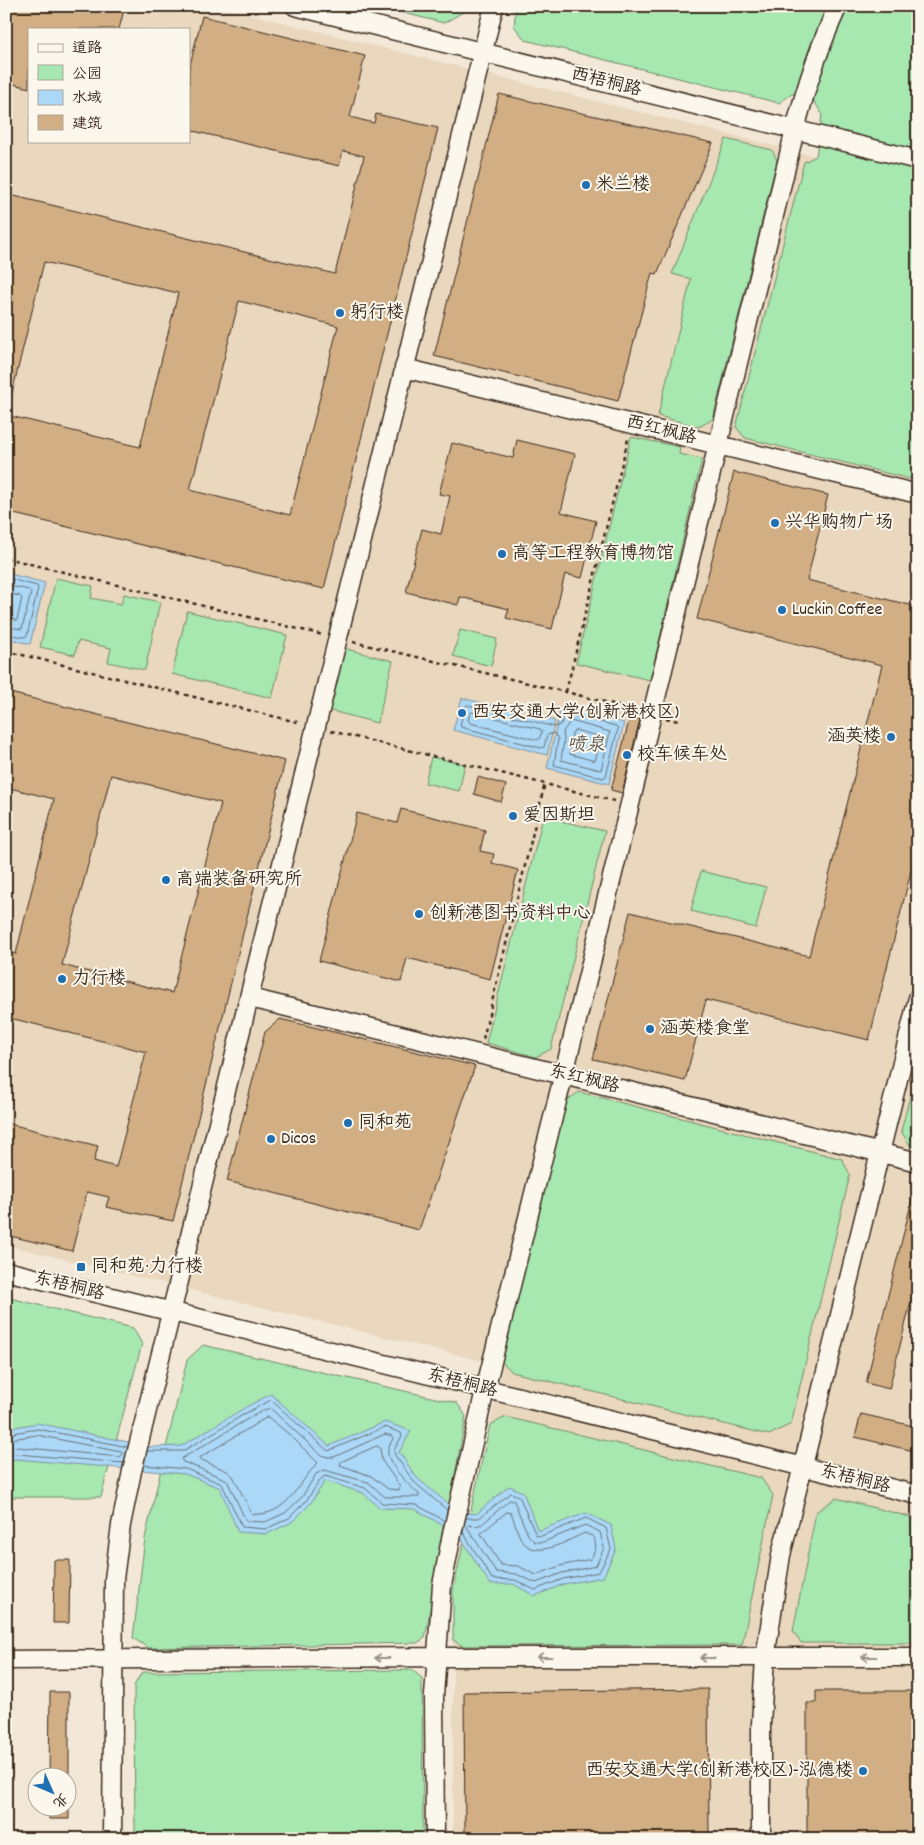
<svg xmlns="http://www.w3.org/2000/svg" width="924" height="1845" viewBox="0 0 924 1845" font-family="Dekko,'LXGW WenKai TC',sans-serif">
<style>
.built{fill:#e9d7be;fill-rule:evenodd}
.green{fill:#a7e7b0;stroke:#718867}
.water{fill:#abd8f7;stroke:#7e92a0}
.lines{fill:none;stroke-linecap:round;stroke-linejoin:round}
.shore{stroke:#687075;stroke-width:1}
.building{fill:#d1ae83;stroke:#3b2a1e;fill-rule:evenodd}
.tertiary-casing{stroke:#3b2a1e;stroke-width:21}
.path{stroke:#3b2a1e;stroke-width:2.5;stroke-dasharray:4 4;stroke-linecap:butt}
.tertiary{stroke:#fbf7ec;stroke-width:18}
.oneway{stroke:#9b9085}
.poi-dot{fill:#1f6fb2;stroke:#fbf7ec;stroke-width:2}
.labels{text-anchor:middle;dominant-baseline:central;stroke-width:4;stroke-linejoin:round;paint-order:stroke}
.street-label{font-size:18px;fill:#3b2a1e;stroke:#fbf7ec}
.poi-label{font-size:18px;fill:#3b2a1e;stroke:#fbf7ec;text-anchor:start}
.water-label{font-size:19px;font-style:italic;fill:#575654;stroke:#fbf7ec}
</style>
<rect width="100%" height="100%" fill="#f3e8d7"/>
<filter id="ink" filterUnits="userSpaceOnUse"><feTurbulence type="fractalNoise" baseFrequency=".02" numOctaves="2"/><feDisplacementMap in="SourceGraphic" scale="10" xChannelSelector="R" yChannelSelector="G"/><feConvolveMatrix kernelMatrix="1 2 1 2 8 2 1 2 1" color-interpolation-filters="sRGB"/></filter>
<g filter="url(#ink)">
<!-- built -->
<path class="built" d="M6,6H217L918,182V1839H453V1590L503,1366L6,1245ZM29,29H189V141H29Z"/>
<!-- green -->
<path class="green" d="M375,6H466L465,11L444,23Z
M516,6H918V481L745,438L736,427L804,162L816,156L822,114L814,101L792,94L779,103L525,40L514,26Z
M726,139L772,150L777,160L713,419L699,427L658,416L691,279L672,274Z
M631,437L680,447L679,454L702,459L650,680L576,663Z
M56,578L93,586L91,598L121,604L124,594L160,602L145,670L108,662L111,648L78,641L75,655L40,647Z
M187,611L287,635L272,698L172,674Z
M460,630L497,639L491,666L453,656Z
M339,647L393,661L377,723L324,709Z
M431,757L465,764L459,791L425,783Z
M543,817L605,831L551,1049L536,1057L486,1043Z
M701,871L766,887L756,928L691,911Z
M918,1066V1149L911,1147L901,1131Z
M579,1092L842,1159L850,1175L791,1424L769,1435L512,1372L501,1361L566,1101Z
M6,1297L133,1328L142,1344L101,1497H6Z
M203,1345L457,1403L466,1416L425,1638L417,1643L148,1648L133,1638L145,1538L169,1435L187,1360Z
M506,1417L761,1478L773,1495L742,1645L462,1646L453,1640V1590L490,1425Z
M836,1498L918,1519V1643H801L793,1631L816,1512Z
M412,1670L422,1678L423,1839H135L134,1686L142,1672Z"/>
<!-- water -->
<path class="water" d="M6,573L45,583L30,644L6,638Z
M462,698L555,721L547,755L453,730Z
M561,707L624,723L609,784L547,768Z
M271,1394L329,1446L385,1422L411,1431L399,1452L417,1478L457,1511L476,1514L509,1486L523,1492L538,1531L586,1513L611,1525L616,1549L603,1577L564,1584L535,1596L513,1584H490L459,1535L415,1509L380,1508L363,1493L325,1481L310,1504L292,1522L267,1534L238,1532L220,1488L185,1474L16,1459L6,1461V1429L37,1423L152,1447L181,1446L246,1407Z"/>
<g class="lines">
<!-- shore -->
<path class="shore" d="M6,578L37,586L38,588L27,636L24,637L6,634
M6,585L29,590L31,593L22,629L6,627
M6,593L20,596L22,598L17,620H6
M468,705L555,727L561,724L564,715L566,714L616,726L618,729L606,776L603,778L554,765L558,739L554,733L547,735L544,747L541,748L461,727L460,725L465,707Z
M472,712L540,729L542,732L539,739L537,740L470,723L468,720L470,714Z
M571,721L610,732L601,770L561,760L564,740L563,732Z
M575,730L601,737L595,761L570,754L572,734Z
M270,1408L321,1455L328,1457H334L385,1434L392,1436L393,1439C390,1444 387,1448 388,1454C389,1465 410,1487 419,1494V1497H385L368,1482L324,1470L316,1474L302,1497L285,1513L265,1522L246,1521L227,1480L189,1464L183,1462L181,1459L251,1417Z
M268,1417L291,1436L318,1463C297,1483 288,1517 252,1514L233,1476L227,1471L202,1460L200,1458Z
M6,1434L38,1429L128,1447
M6,1440L37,1435L121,1452L123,1454L120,1457L17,1447L6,1449
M377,1446L380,1448L382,1461L400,1486L399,1490L388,1489L371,1476L340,1465L341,1462Z
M147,1451H183L248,1412L271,1400L328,1451L385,1427L401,1433L402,1436L394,1450L395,1455L414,1482L447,1510
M6,1455L17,1454L124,1463
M144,1465L186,1469L222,1484L242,1527L266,1529L289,1518L306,1501L321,1479L325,1476L365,1488L382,1503L417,1505L445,1521
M510,1500L514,1501L528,1535L535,1542H543L585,1525L600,1532L604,1548L596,1566L562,1573L536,1583L516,1574L496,1572L467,1527L469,1525L476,1526L482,1524Z
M507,1512L511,1513C515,1522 517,1534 523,1542C537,1560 568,1540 585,1533L594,1537L596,1547L591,1559L560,1566L536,1575L518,1566L501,1565L481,1534Z
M463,1532L492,1579L515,1580L535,1590L563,1579L599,1572L611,1549L606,1528L586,1518L541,1536L536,1535L519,1496L511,1493L479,1518H466"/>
</g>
<!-- building -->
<path class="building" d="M6,6H125L119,29H29V88L6,82Z
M202,16L365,56L350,117L374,123L376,114L438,128L324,589L6,512V415L140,447L178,293L44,262L11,397L6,396V194L335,274L364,156L343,151L339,166L189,130V69ZM239,301L338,326L290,515L190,490Z
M499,94L713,143L657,274L652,273L618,401L434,356Z
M517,440L575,454L561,512L596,521L582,578L565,574L552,629L506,618L509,609L460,597L458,605L406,592L422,529L441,534L450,496L439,494L452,443L513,458Z
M734,472L828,495L807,580L918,607V843L869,1040L706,1000L685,1081L593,1059L630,912L809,956L882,665L697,619Z
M6,692L285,761L173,1221L106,1207L109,1197L87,1192L72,1251L6,1235V1123L98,1146L94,1161L116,1167L146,1052L6,1017V952L16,954L54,799L6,787ZM111,775L221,803L172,993L62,965Z
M630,717L640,719L622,793L611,790Z
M478,777L506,785L501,802L474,794Z
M401,809L485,830L480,851L494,854L492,863L518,870L490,979L407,958L401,982L319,961L357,813L397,823Z
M280,1019L475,1066L419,1230L227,1181L265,1032Z
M914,1192L918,1193V1274L889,1389L866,1383Z
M861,1414L918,1427V1452L855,1437Z
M54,1560H70L69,1623H53Z
M708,1689L709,1839H465L464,1692Z
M816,1691H918V1839H807V1703H816Z
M50,1692H69V1778H49Z
M49,1808H69V1819H49Z"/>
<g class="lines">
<!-- tertiary casing -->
<g class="tertiary-casing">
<path id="tertiary" d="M295,6L918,160
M404,368L918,494
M250,998L918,1162
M6,1271L918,1495
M6,1660L437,1657H918
M112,1839L114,1579L121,1525L132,1471L494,6
M435,1839L434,1696L442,1585L452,1534L485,1390L567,1061L795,130C806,86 819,47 838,6
M761,1839V1724L765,1658L781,1555L918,998"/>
</g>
<!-- path -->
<path class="path" d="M6,558L323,635
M353,642L566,692L637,710
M6,651L301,723
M566,692L628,439
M666,718L678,721
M331,731L614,801
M483,1039L545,783"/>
<!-- tertiary -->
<use href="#tertiary" class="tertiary"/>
</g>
<!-- one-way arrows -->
<defs><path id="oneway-shaft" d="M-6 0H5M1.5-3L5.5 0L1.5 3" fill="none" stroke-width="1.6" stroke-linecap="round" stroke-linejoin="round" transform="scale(1.25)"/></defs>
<g class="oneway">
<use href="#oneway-shaft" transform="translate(544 1657) rotate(-180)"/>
<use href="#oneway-shaft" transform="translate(869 1657) rotate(180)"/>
<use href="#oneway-shaft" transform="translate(382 1658) rotate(180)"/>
<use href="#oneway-shaft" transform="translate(707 1658) rotate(-180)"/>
</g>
</g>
<!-- markers -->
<g class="poi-dot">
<circle cx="586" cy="185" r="5"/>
<circle cx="340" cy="313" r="5"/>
<circle cx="775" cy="523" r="5"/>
<circle cx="502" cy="554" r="5"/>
<circle cx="782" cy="610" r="5"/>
<circle cx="462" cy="713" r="5"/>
<circle cx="891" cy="737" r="5"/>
<circle cx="627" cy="755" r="5"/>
<circle cx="513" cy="816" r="5"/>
<circle cx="166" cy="880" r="5"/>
<circle cx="419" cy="914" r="5"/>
<circle cx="62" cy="979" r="5"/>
<circle cx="650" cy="1029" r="5"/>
<circle cx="348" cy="1123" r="5"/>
<circle cx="271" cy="1139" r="5"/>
<rect x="76" y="1262" width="10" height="10" rx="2.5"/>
<circle cx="863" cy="1771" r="5"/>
</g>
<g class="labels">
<!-- street labels -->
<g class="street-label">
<text transform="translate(606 83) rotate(14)">西梧桐路</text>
<text transform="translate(661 431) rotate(14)">西红枫路</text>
<text transform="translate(584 1080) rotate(14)">东红枫路</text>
<text transform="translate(69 1287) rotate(14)">东梧桐路</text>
<text transform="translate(462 1384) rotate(14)">东梧桐路</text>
<text transform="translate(855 1480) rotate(14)">东梧桐路</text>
</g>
<!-- poi labels -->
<g class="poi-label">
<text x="596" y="185">米兰楼</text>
<text x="350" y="313">躬行楼</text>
<text x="785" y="523">兴华购物广场</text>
<text x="512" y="554">高等工程教育博物馆</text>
<text x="792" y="610">Luckin Coffee</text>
<text x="472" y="713">西安交通大学(创新港校区)</text>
<text x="881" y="737" text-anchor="end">涵英楼</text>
<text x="637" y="755">校车候车处</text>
<text x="523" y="816">爱因斯坦</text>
<text x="176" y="880">高端装备研究所</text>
<text x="429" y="914">创新港图书资料中心</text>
<text x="72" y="979">力行楼</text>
<text x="660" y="1029">涵英楼食堂</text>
<text x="358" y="1123">同和苑</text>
<text x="281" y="1139">Dicos</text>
<text x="91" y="1267">同和苑·力行楼</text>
<text x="853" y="1771" text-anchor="end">西安交通大学(创新港校区)-泓德楼</text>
</g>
<!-- water labels -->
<g class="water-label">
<text x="586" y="746">喷泉</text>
</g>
</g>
<!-- margin -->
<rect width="924" height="1845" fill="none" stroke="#fbf7ec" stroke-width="25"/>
<rect x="12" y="12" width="899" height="1820" fill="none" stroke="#3b2a1e" stroke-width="2" filter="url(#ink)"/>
<!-- legend -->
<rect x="28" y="28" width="162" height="115" fill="#fbf7ec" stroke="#aea59a"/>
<rect x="38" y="44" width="25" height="8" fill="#fbf7ec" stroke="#aea59a"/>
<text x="72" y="52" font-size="15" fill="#3b2a1e">道路</text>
<rect x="38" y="65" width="25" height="15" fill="#a7e7b0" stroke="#aea59a"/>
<text x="72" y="78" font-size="15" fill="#3b2a1e">公园</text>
<rect x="38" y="90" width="25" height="15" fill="#abd8f7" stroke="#aea59a"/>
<text x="72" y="102" font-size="15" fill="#3b2a1e">水域</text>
<rect x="38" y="115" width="25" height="15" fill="#d1ae83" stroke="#aea59a"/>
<text x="72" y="128" font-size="15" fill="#3b2a1e">建筑</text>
<!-- north arrow -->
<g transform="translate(52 1792) rotate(135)"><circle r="24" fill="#fbf7ec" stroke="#aea59a"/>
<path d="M0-4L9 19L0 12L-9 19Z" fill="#1f6fb2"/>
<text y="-8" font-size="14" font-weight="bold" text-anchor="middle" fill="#3b2a1e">北</text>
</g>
</svg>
